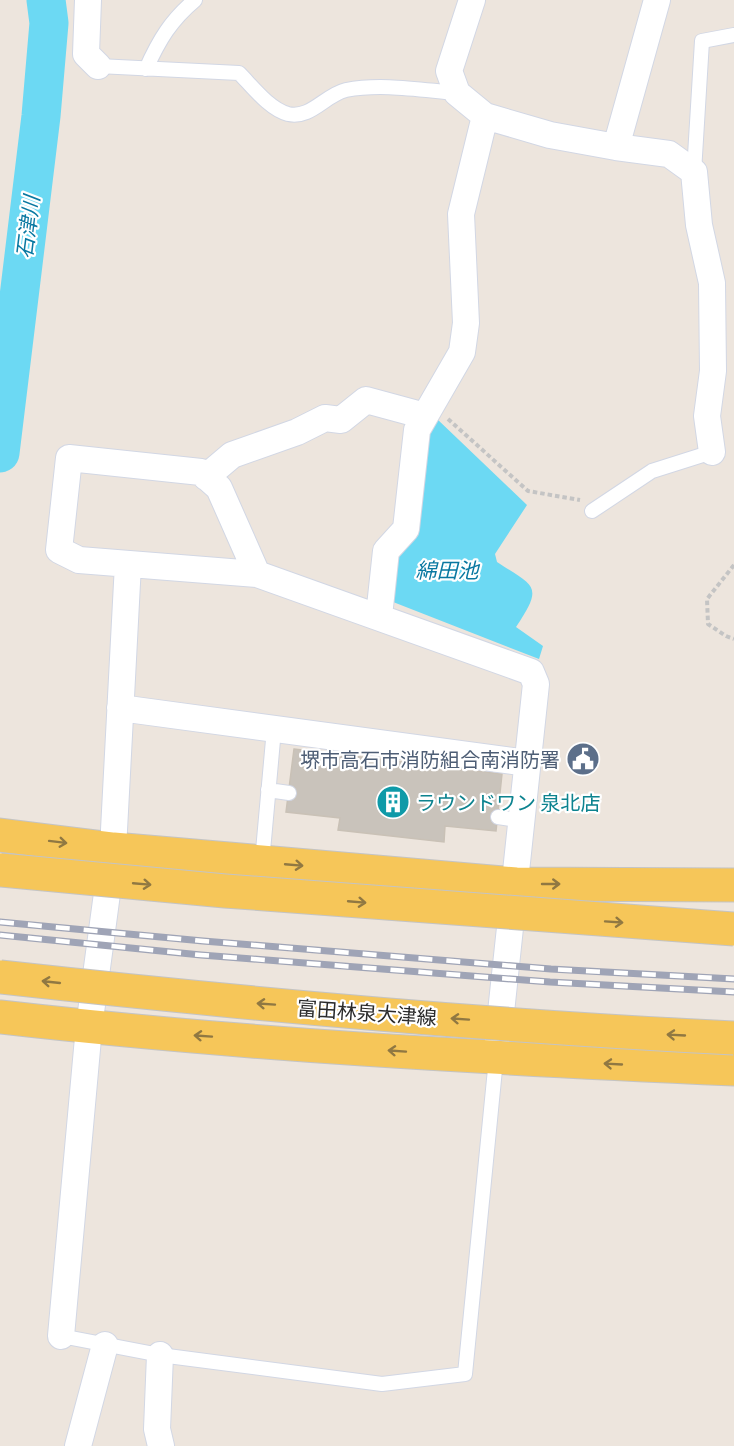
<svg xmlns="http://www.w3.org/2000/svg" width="734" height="1446" viewBox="0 0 734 1446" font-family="'Exo 2','Noto Sans JP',sans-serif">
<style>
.water{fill:#6cd9f3}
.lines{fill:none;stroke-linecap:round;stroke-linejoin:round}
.river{stroke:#6cd9f3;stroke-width:39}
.building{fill:#c9c3bb;stroke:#c9c1b6;stroke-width:1.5}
.lane-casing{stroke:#d2d7e4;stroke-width:16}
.street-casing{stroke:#d2d7e4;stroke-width:28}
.primary-casing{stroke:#c4c4c4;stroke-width:35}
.path{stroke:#c4c4c4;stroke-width:4;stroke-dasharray:4.5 3;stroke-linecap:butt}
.lane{stroke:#fff;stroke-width:14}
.street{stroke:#fff;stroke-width:26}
.primary{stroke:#f6c659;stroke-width:33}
.rail-casing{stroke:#9fa4b6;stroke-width:7}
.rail{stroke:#fff;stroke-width:4.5;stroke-dasharray:14;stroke-linecap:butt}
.primary-bridge-casing{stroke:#c4c4c4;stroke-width:35;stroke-linecap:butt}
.primary-bridge{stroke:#f6c659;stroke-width:33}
.oneway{stroke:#907842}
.labels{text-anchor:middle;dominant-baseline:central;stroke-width:4.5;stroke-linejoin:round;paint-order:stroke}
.service-label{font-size:20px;fill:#4e5e75;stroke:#fff;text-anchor:end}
.culture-label{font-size:20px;fill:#0d838f;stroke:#fff;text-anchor:start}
.street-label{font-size:20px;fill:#2b2b2b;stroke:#fff}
.water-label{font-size:21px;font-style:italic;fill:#0978a1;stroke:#fff}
</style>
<rect width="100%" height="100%" fill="#ede5dd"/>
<!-- water -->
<path class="water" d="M436,418L527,505L495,554L497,562C535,587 544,585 516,627L543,646L539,659L388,600L426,428Z"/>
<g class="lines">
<!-- river -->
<path class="river" d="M0,453L41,116L49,23L46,0"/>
</g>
<!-- building -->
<path class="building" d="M294,749L502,774L496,831L445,826L444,842L338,830L340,818L286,812Z"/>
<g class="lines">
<!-- lane casing -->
<g class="lane-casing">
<path id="lane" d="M98,66L239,73C252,86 269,109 288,114C311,119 325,95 346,90C381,83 421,90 457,93
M146,69C159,40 171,20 195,0
M694,172L702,41L734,35
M592,511L652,471L712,452
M268,790L289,793
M498,817L522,821
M262,862L274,729
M61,1336L160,1355L382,1384L465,1374L496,1059"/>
</g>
<!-- street casing -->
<g class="street-casing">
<path id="street" d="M88,0L86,54L98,66
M472,0L449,71L457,93L485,116L550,135L616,147
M657,0L616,147L669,154L694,172L699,225L712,283L713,371L707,416L712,452
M206,477L232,455L297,432L325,418L341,420L366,400L425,416
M257,574L219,488L201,472L69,458L59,550L79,560L257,574L531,672L536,684L496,1059
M379,616L386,551L406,529L417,430L462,352L466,323L461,214L485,116
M120,708L528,763
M61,1336L89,1027L113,849L128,564
M160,1355L157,1429L161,1446
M78,1446L105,1345"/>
</g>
<!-- primary casing -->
<g class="primary-casing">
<path id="primary" d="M0,835L113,849L516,884L734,885
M0,1017C244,1045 489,1058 734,1069"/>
</g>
<!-- path -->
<path class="path" d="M448,419L528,491L580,500
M734,565L707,599L708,624L726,636L734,639"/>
<!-- lane -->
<use href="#lane" class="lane"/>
<!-- street -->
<use href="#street" class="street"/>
<!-- primary -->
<use href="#primary" class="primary"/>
<!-- rail casing -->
<g class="rail-casing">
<path id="rail" d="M0,922L203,941L551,969L734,979
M0,935L201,955L550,982L734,992"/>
</g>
<!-- rail -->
<use href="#rail" class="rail"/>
<!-- primary-bridge casing -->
<g class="primary-bridge-casing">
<path id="primary-bridge" d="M0,870L225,891L734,929
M0,977C244,1004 489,1026 734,1038"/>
</g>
<!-- primary-bridge -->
<use href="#primary-bridge" class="primary-bridge"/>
</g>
<!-- one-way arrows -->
<defs><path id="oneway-shaft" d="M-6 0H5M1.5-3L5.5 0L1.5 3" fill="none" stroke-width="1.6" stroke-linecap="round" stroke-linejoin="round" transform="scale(1.5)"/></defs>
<g class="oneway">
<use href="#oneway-shaft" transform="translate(58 842) rotate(7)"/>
<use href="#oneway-shaft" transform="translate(294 865) rotate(5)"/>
<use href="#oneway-shaft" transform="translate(142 884) rotate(5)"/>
<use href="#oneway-shaft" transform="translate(551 884)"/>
<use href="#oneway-shaft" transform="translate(357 902) rotate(5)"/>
<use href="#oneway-shaft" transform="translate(614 922) rotate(4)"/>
<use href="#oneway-shaft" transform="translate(51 982) rotate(-174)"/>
<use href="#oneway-shaft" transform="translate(266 1004) rotate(-176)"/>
<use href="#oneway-shaft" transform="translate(460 1019) rotate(-176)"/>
<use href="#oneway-shaft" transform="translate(676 1035) rotate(-177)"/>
<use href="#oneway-shaft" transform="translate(203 1036) rotate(-176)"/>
<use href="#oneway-shaft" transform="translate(397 1051) rotate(-176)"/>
<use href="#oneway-shaft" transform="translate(613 1064) rotate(-177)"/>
</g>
<!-- icons -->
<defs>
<g id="civic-disc" transform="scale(1.725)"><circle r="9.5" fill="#5c6f8a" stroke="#fff"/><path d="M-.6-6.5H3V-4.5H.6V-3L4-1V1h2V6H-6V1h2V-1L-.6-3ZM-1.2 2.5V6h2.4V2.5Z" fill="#fff"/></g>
<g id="building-disc" transform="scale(1.725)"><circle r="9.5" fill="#0f9aa8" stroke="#fff"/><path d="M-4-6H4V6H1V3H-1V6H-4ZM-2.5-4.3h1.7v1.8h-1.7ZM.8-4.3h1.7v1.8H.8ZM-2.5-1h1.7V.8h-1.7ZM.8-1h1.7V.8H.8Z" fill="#fff"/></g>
</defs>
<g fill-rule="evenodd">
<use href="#civic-disc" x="583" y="759"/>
<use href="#building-disc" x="393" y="802"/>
</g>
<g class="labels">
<!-- service labels -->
<g class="service-label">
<text x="560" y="759">堺市高石市消防組合南消防署</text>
</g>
<!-- culture labels -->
<g class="culture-label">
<text x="416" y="802">ラウンドワン 泉北店</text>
</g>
<!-- street labels -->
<g class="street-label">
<text transform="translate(367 1012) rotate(4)">富田林泉大津線</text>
</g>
<!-- water labels -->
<g class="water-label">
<text transform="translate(27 227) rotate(-83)">石津川</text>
<text x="447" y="569">綿田池</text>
</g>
</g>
</svg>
